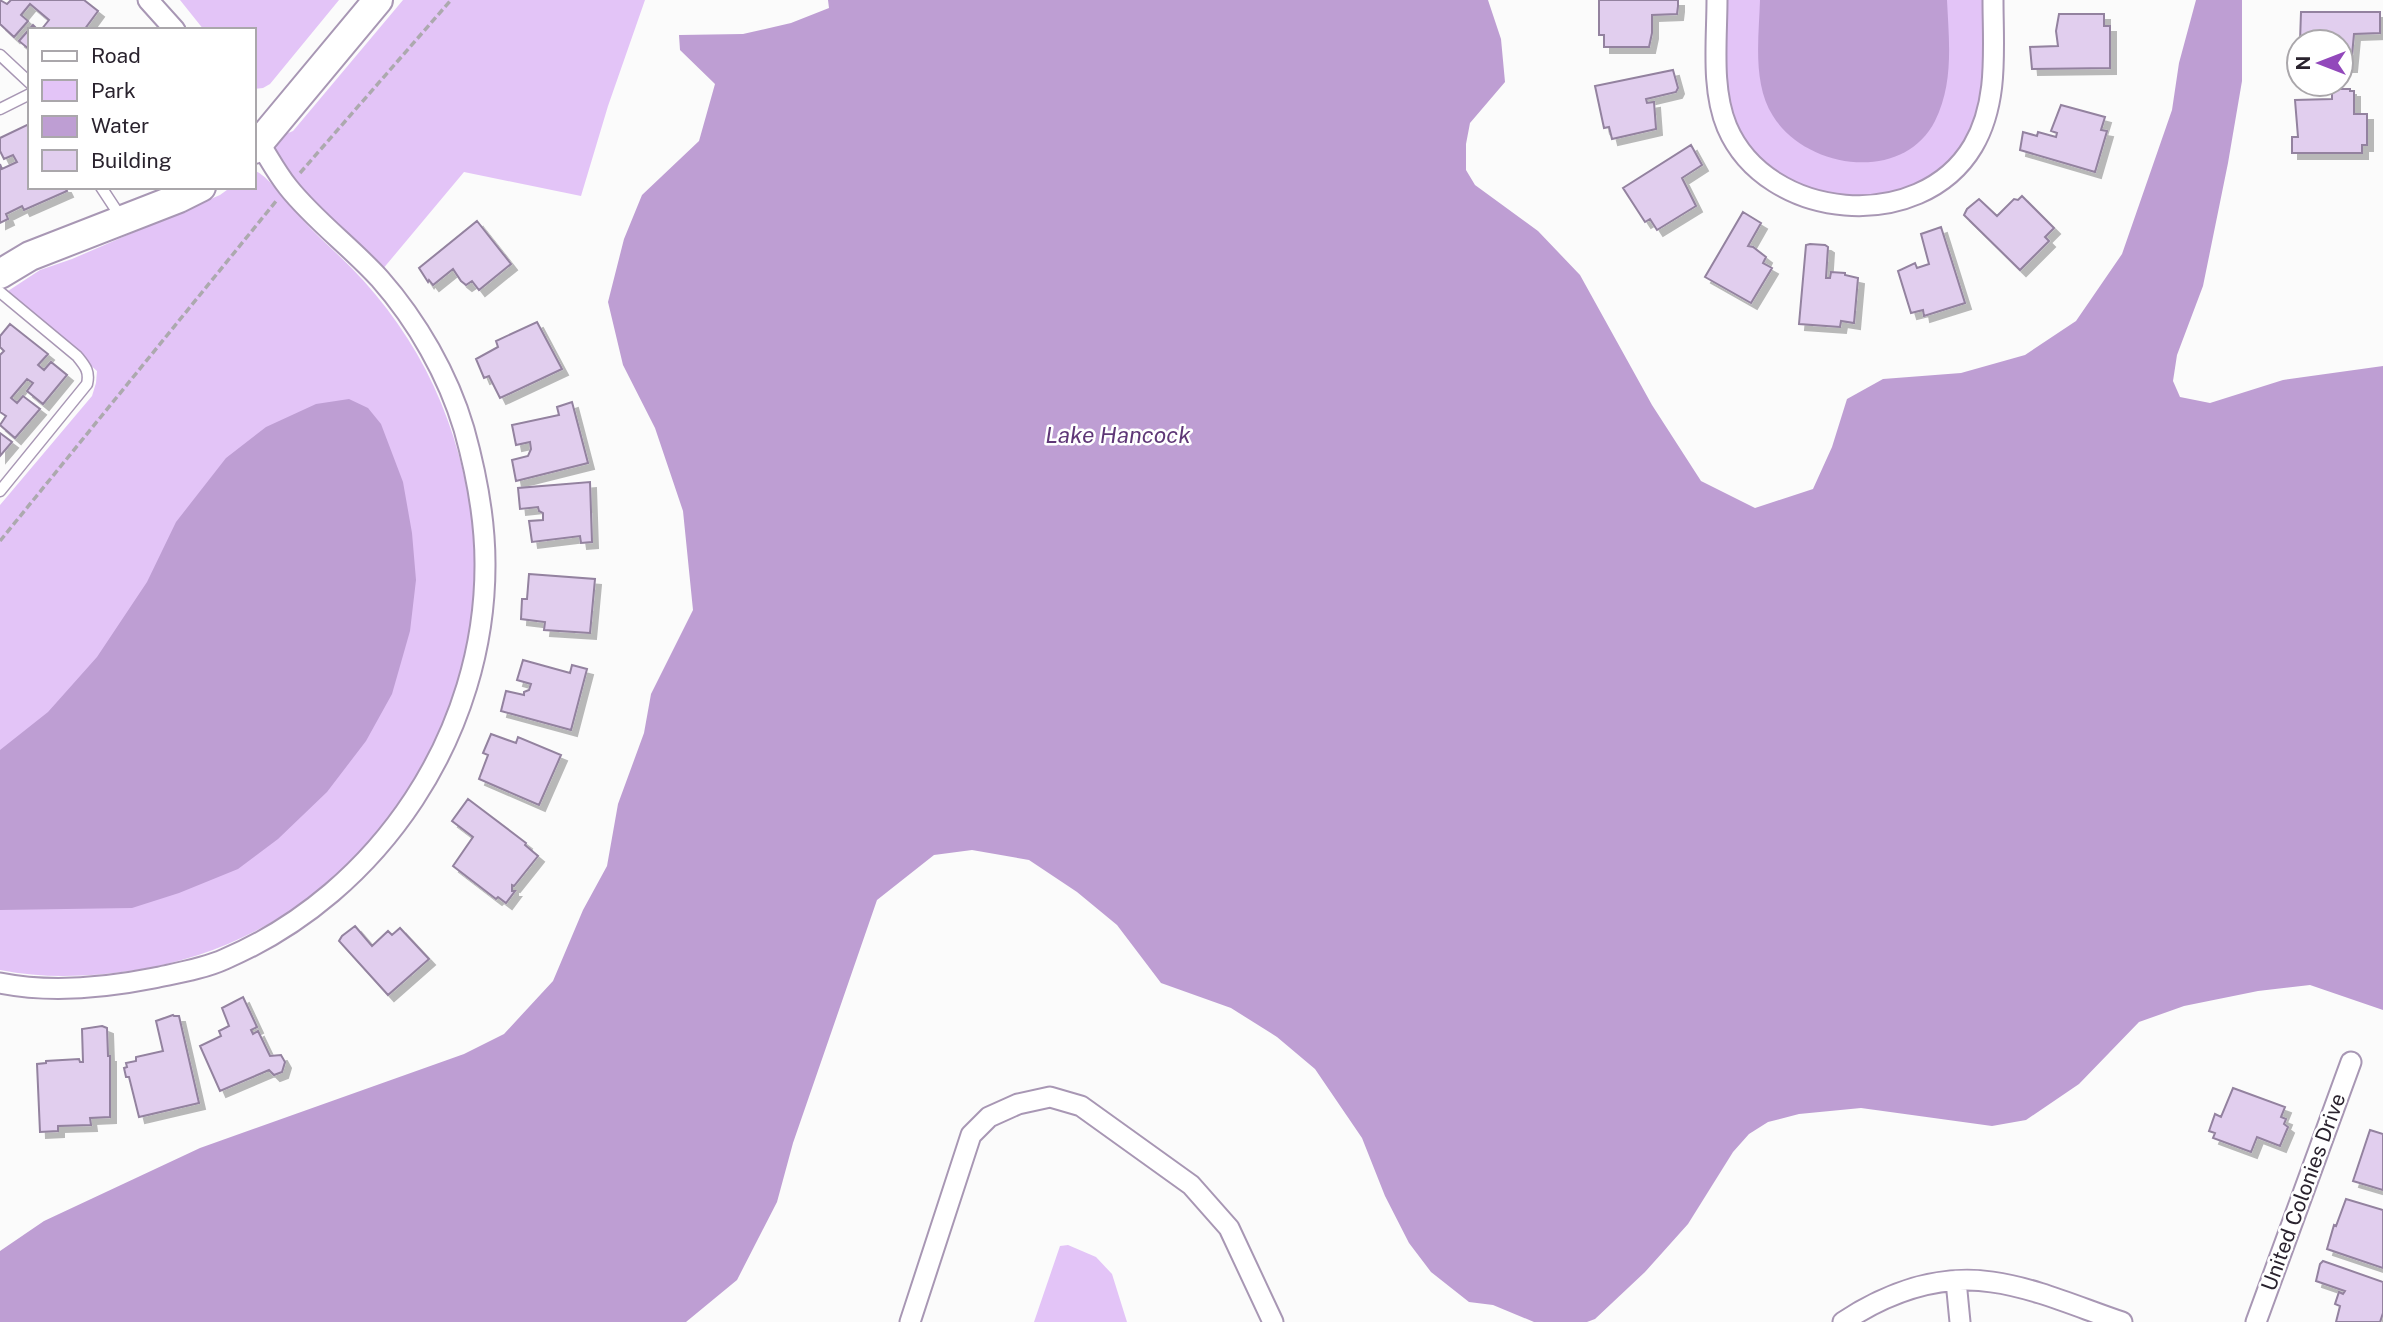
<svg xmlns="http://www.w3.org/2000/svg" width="2383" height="1322" viewBox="0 0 2383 1322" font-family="'Public Sans',sans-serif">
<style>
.green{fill:#e3c4f7}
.water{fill:#be9ed3}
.building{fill:#e1ceee;stroke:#93829f;stroke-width:2;filter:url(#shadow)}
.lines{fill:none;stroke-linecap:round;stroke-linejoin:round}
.lane-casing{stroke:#a897b4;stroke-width:13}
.street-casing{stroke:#a897b4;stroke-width:23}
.secondary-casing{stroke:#a897b4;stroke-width:32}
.path{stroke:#aca9ae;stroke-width:3.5;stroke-dasharray:7 3.5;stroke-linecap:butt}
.lane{stroke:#fff;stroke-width:10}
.street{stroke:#fff;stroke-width:19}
.secondary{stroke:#fff;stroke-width:28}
.labels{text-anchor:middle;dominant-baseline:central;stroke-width:5;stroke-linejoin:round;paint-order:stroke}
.street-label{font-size:21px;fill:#2a232e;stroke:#fff}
.water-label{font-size:23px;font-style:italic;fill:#5f3777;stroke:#fff}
</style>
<defs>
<filter id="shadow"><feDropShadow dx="6" dy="6" stdDeviation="0" flood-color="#0004"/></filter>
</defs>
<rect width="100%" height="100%" fill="#fbfbfb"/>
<!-- green -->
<path class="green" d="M180,0H339L270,84L263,88L254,89V30H204Z
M403,0H645L608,106L581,196L464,172L382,270C353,241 288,186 275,150L281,136L293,131Z
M1725,0H1982C1982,40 1988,84 1974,122C1957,169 1906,200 1857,198C1846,198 1835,195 1825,193C1817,192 1807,192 1799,189C1779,181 1747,150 1738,131C1718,92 1725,43 1725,0Z
M254,170C270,178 279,194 291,207C304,222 318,236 333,250C410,321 455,407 471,512C474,533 477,555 476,577C465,772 332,939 136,970C91,977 45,979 0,970V505L92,396L96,383L97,371L8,291L40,270L72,259L220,195L231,187H254Z
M1068,1245L1096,1257L1112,1274L1127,1322H1034L1060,1246Z"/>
<!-- water -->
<path class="water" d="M828,0H1488L1501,39L1505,82L1470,123L1466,144V170L1475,185L1538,231L1580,275L1652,405L1701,481L1755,508L1813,489L1832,447L1847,399L1883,379L1961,373L2025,355L2076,321L2122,254L2172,110L2179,63L2196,0H2242V81L2228,163L2203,286L2177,355L2173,381L2180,397L2210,403L2283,380L2383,366V1010L2310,985L2258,991L2184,1006L2139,1022L2079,1084L2026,1120L1992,1126L1861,1108L1799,1114L1768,1122L1749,1134L1733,1152L1688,1224L1645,1272L1595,1319L1587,1322H1534L1493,1305L1469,1302L1431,1272L1409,1243L1385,1196L1362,1138L1315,1069L1277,1037L1231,1008L1161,983L1117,925L1077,892L1029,860L972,850L934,855L877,900L793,1143L777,1202L737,1280L686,1322H0V1251L44,1221L200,1148L464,1054L504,1034L553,981L583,910L607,866L618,804L644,733L651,694L693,610L683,511L655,428L623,365L608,302L624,239L642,195L699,141L715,84L680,50L679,35L743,34L791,23L829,8Z
M1760,0H1947C1949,41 1954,83 1935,121C1903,184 1806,169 1773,116C1752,83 1759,36 1760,0Z
M349,399L368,408L381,424L403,482L412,533L416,580L410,631L392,694L366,741L327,792L278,839L238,869L179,893L132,908L0,910V750L48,712L97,657L147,582L176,522L226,458L266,427L316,404Z"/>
<!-- building -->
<path class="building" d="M0,0L7,4L11,0H84L98,11L84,30H41L49,20L30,4L21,15L28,21L14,37L0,24Z
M1599,0H1678V6L1677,14L1652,15V33L1649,47H1604V35H1599Z
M2301,12H2380V33L2354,34L2351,66H2341V42H2300Z
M2059,14H2104V26H2110V68L2032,69L2030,47L2058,46L2056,31Z
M33,25L38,30H30V50L19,41Z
M1673,70L1678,88L1676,92L1646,99L1647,103L1654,102L1656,129L1612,139L1609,127L1604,128L1595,86Z
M2332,89H2350V91H2354V114H2367V145H2362V153H2292V137H2298L2295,100L2332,99Z
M2061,105L2105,117L2101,130L2107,131L2095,172L2020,150L2023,132L2037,136L2038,132L2056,137L2057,133L2051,131Z
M29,124L30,187H65L67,191L24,210L22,206L6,214L8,219L0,223V164L2,169L17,162L13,155L4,159L0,151V138Z
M1691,145L1702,165L1682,178L1696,206L1657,230L1650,219L1645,222L1623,188Z
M2022,196L2054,228L2045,237L2049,241L2020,270L1964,215L1967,209L1979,199L1997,216L2014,199L2018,200Z
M1743,212L1761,223L1748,246L1753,247L1766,257L1763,263L1772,268L1751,303L1705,277Z
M477,221L511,264L479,290L472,281L466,285L461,281L453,269L433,285L429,280L428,282L419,268Z
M1941,227L1965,303L1924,316L1923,310L1911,313L1898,271L1915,263L1917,268L1929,264L1921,234Z
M1810,244L1825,245L1828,247L1826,278H1830L1831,272L1845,273V275L1858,278L1854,323L1841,321L1840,327L1799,324L1806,245Z
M537,322L562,369L500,398L489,376L484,378L476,359L498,347L496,341Z
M10,324L48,354L38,365L44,370L51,362L67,375L43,404L27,391L33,383L27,379L11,398L17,403L23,396L40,409L15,438L0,425L6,416L0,412V355L4,351L0,347V336Z
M572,402L588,463L516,481L512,460L528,456L531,449L530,442L516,445L512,425L559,415L557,407Z
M0,433L12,442L0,456Z
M590,482L592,542L581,543L580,536L532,542L529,521L543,520V513L539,511L538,507L520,509L518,488Z
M529,574L595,579L590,633L544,630L545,622L521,619L522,599H527Z
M523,660L570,673L572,665L587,669L571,730L501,711L506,691L524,695V692L529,690L531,684L517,680Z
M491,734L516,743L518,737L561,755L539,805L479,779L488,755L483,753Z
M468,799L526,843L525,845L538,856L514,886L512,885V891H515L506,903L498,897L496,899L453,866L473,837L452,821Z
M355,926L372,946L388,931L392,935L400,928L429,959L388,995L339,941L342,936Z
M243,997L257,1027L251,1030L253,1034L258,1031L270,1056L281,1055L285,1062L282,1072L274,1075L269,1070L220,1091L200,1046L221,1036L219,1031L229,1026L222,1008Z
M173,1015L174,1016H179L199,1103L139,1117L129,1077H126L124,1068L127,1067L126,1063L136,1061V1057L163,1051L156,1021Z
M102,1026L107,1028L108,1056H110V1117L90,1118L91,1125L58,1126V1131L40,1132L37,1064L46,1063V1061L79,1059L80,1062H83L82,1029Z
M2233,1088L2285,1107L2281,1117L2286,1119L2284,1124L2288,1127L2280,1146L2257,1137L2251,1152L2213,1138L2215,1133L2209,1131L2215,1114L2221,1117Z
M2370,1130L2383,1134V1190L2353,1181Z
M2346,1199L2383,1210V1268L2327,1249L2334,1225L2336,1226Z
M2323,1261L2383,1282V1313L2380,1322H2336L2340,1306L2335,1304L2339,1292L2343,1294L2345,1291L2316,1281L2320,1264Z"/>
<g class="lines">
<!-- lane casing -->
<g class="lane-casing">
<path id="lane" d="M0,55L30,83
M0,109L30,94
M101,187L122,219
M0,292L77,356C85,366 90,371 87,384L0,491"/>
</g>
<!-- street casing -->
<g class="street-casing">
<path id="street" d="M148,0L175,30
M1717,0C1717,40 1711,89 1727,127C1767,221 1920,235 1973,146C1999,102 1993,49 1993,0
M0,983C50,993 104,988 154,978C177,973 203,969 225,959C381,892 486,732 485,563C485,518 476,472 464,429C448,375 417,321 380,279C351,247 314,220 288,187C275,171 266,152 254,135
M1956,1281L1960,1322
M910,1322L971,1135L989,1117L1018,1104L1050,1097L1081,1106L1191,1185L1229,1228L1273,1322
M1843,1322C1887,1293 1939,1274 1992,1282C2036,1288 2080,1308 2122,1322
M2256,1322L2351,1062"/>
</g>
<!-- secondary casing -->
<g class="secondary-casing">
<path id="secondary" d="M254,149L378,0
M0,274L30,256L179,198L201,187"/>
</g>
<!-- path -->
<path class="path" d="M300,173L451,0
M0,541L277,200"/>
<!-- lane -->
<use href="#lane" class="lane"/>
<!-- street -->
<use href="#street" class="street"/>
<!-- secondary -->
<use href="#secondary" class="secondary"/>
</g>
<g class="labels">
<!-- street labels -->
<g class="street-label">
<text transform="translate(2303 1192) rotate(-70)">United Colonies Drive</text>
</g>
<!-- water labels -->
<g class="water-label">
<text x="1118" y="434">Lake Hancock</text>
</g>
</g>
<!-- legend -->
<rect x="28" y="28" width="228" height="161" fill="#ffffff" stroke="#aaa7ab" stroke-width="2"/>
<rect x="42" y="51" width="35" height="10" fill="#ffffff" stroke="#aaa7ab" stroke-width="2"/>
<text x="91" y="63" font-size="21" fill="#2a232e">Road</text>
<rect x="42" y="80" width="35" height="21" fill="#e3c4f7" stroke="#aaa7ab" stroke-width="2"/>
<text x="91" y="98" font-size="21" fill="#2a232e">Park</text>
<rect x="42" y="116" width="35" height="21" fill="#be9ed3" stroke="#aaa7ab" stroke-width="2"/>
<text x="91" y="133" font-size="21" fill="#2a232e">Water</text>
<rect x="42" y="150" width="35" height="21" fill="#e1ceee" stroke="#aaa7ab" stroke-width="2"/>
<text x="91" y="168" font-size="21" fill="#2a232e">Building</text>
<!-- north arrow -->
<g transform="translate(2320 63) rotate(270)"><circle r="33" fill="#ffffff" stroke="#aaa7ab" stroke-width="2"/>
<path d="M0-5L12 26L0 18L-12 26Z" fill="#9248bb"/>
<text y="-10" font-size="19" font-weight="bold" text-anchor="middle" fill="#2a232e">N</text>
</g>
</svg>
